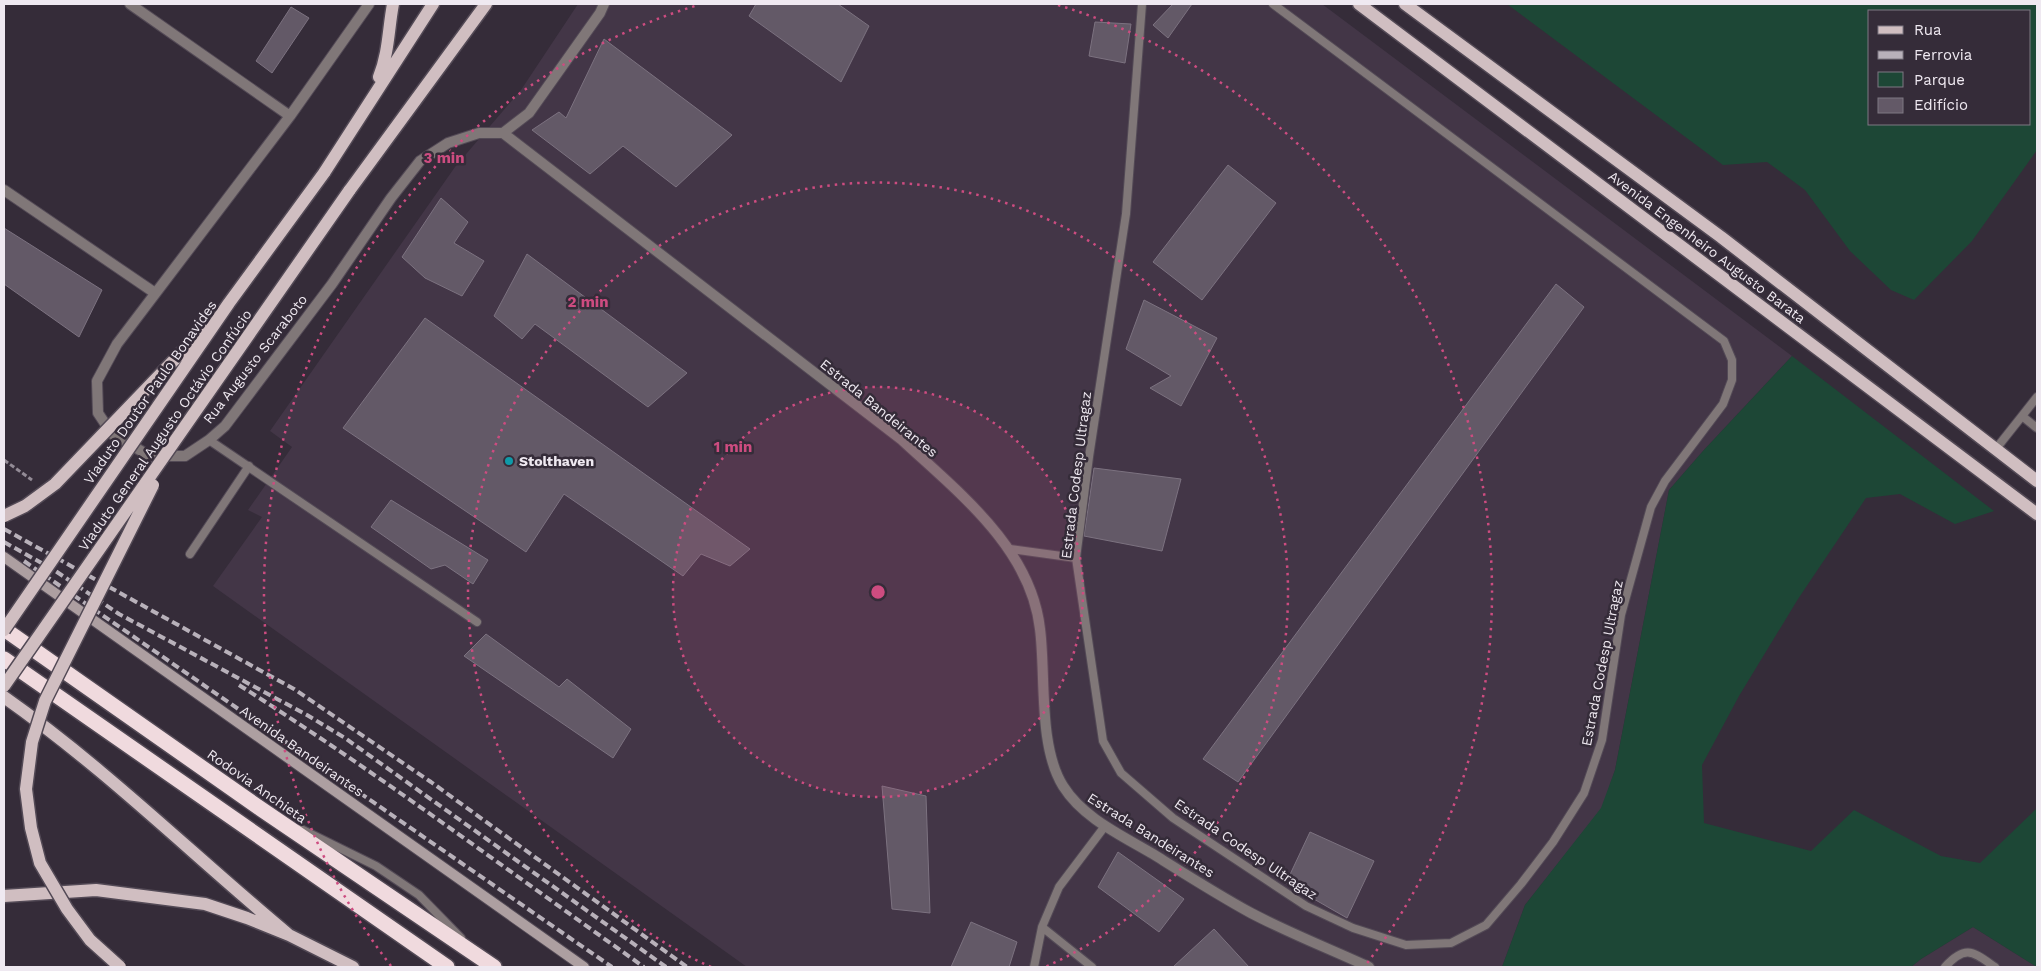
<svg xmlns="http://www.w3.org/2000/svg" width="2041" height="971" viewBox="0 0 2041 971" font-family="'Work Sans',sans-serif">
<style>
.built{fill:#433647}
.green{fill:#1d4736;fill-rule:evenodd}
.building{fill:#635967;stroke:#7c7280}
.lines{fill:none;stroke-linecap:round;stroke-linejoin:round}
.service-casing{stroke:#534a56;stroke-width:10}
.minor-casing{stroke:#534a56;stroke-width:12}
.secondary-casing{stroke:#534a56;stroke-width:12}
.primary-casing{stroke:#534a56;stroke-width:15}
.motorway-casing{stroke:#534a56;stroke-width:18}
.path{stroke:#938b96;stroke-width:3;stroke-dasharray:5 2.5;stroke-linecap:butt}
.service{stroke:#807778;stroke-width:8}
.minor{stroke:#807778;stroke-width:10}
.secondary{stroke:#ad9fa1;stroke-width:10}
.primary{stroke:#d0bec1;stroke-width:12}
.motorway{stroke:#f0dade;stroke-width:15}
.rail{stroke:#b8b1ba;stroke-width:4;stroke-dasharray:8 4;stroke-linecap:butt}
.primary-bridge-casing{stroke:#534a56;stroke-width:15;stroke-linecap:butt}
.primary-bridge{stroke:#d0bec1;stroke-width:12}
.ring{fill:none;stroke:#cd4c80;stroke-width:2.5;stroke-dasharray:2.5 5}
.culture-dot{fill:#0f9aa8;stroke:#352c39;stroke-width:2}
.labels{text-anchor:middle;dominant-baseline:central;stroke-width:5;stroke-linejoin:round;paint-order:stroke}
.street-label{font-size:14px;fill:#efe9f1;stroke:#352c39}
.poi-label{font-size:14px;font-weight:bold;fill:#efe9f1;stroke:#352c39;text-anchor:start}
.centre{fill:#cd4c80;stroke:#352c39;stroke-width:2.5}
.ring-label{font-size:15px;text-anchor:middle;font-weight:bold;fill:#cd4c80;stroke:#352c39;stroke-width:5;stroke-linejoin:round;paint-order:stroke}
</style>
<rect width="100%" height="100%" fill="#352c39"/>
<!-- built -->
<path class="built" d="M578,4H1322L1792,356L1703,451L1669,490L1615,770L1602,808L1525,905L1502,967H747L213,586L262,517L248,510L292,447L270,431L455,167L521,90Z
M1973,927L2037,967H1911L1921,959Z"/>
<!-- green -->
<path class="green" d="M1507,4H2037V150L1972,241L1914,300L1891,290L1850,251L1805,190L1767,162L1723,165ZM1870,11H2030V124H1870Z
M1792,356L1994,511L1955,524L1900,494L1866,498L1798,599L1739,696L1702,765L1704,823L1811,851L1854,810L1941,856L1980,863L2037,808V967L1973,927L1921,959L1911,967H1502L1525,905L1601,808L1615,770L1669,490L1703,451Z"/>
<!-- building -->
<path class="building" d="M756,4H838L869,26L841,82L749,16Z
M1173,4H1192L1168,38L1153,25Z
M291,7L309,18L272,73L256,61Z
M1095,22L1131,24L1125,63L1089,56Z
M604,39L732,135L676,187L623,146L590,174L532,130L559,112L566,118Z
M1228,165L1276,203L1202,300L1153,262Z
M441,198L468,222L454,243L484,261L462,296L425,278L402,257Z
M4,228L102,290L79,337L4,284Z
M527,254L687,373L648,407L535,324L522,339L494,316Z
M1556,284L1584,307L1238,782L1203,759Z
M1144,300L1217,338L1181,406L1150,388L1171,376L1126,349Z
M425,318L750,549L730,566L701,554L683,576L564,494L526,552L343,428Z
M1094,468L1181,479L1162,551L1084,536Z
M391,500L488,560L473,584L445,565L431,569L371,527Z
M486,634L559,687L567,679L631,729L613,758L464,656Z
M882,786L926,796L930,913L892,909Z
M1310,832L1374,861L1347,918L1286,883Z
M1118,852L1184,899L1159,932L1098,887Z
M971,922L1017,942L1009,967H951Z
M1214,929L1249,967H1173Z"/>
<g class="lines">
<!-- service casing -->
<g class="service-casing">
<path id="service" d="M1142,4L1126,214L1089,457L1076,558L1103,741L1121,773L1173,818L1306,906L1353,928L1406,945L1451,943L1486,925L1521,884L1553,842L1584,793L1602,740L1621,615L1651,507L1665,481L1723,404L1732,380V360L1724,341L1273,4
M2022,416L2037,397
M209,440L477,622
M1995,450L2022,416L2037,428
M1010,549L1076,558
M190,554L249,466
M301,829L376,866L419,895L461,938
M1034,967L1042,927
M1092,967L1042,927L1059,887L1105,826
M1945,967C1966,944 1973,952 1995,967"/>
</g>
<!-- minor casing -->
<g class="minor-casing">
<path id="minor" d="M130,4L290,116
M369,4L290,116L117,344L97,381L98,413L112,434L150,456H185L209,440L225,426L332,284L391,198L420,161L448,143L479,133H503L529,113L600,13L604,4
M503,133L902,440C958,492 1031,548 1040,629C1046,675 1038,746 1063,786C1083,818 1121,835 1153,854C1185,874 1218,895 1251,913C1289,933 1330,949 1369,967
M4,190L155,293"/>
</g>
<!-- secondary casing -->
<g class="secondary-casing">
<path id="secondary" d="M4,557L584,967"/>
</g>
<!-- primary casing -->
<g class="primary-casing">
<path id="primary" d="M1359,4L2037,514
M1405,4L1721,237L2037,481
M379,77C389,51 388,31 393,4
M324,173L433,4
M349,191L486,4
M4,697C105,768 194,856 289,935
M4,896L96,890L205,904L247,918L289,935L353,967"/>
</g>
<!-- motorway casing -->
<g class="motorway-casing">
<path id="motorway" d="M4,629L261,809L494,967
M4,659L447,967"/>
</g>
<!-- path -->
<path class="path" d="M4,460L32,480"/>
<!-- service -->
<use href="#service" class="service"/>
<!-- minor -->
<use href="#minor" class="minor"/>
<!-- secondary -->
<use href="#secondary" class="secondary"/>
<!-- primary -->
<use href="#primary" class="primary"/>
<!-- motorway -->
<use href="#motorway" class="motorway"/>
<!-- rail -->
<path class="rail" d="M4,529L294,689L431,782L687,967
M4,542L54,570L119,614L307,715L345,738L666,967
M24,561L612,967
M239,685C378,773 510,872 644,967"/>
<!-- primary-bridge casing -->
<g class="primary-bridge-casing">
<path id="primary-bridge" d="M4,516L25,506L55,484L203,330
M4,630L229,303L324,173
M4,686L349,191
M120,967L90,940L67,909L40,863L31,828L26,789L32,742L45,701L153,485"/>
</g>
<!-- primary-bridge -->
<use href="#primary-bridge" class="primary-bridge"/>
</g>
<!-- distance rings -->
<circle cx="878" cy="592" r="205" fill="#cd4c80" fill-opacity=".12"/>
<g class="ring">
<circle cx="878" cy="592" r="205"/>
<path d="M711 967A410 410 0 1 1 1045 967"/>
<path d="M391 966A614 614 0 0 1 698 5M1058 5A614 614 0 0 1 1365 966"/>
</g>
<!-- markers -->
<circle class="culture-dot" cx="509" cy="461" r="5"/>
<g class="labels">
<!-- street labels -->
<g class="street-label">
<text transform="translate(1707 247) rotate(37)">Avenida Engenheiro Augusto Barata</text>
<text transform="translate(255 359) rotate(-52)">Rua Augusto Scaraboto</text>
<text transform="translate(150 392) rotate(-55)">Viaduto Doutor Paulo Bonavides</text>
<text transform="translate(879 408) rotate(39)">Estrada Bandeirantes</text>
<text transform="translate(165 430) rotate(-55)">Viaduto General Augusto Octávio Confúcio</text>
<text transform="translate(1076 475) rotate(-83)">Estrada Codesp Ultragaz</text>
<text transform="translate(1602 663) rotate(-79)">Estrada Codesp Ultragaz</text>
<text transform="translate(302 751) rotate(35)">Avenida Bandeirantes</text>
<text transform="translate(257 786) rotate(35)">Rodovia Anchieta</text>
<text transform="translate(1151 835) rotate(32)">Estrada Bandeirantes</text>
<text transform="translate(1246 849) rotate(34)">Estrada Codesp Ultragaz</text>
</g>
<!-- poi labels -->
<g class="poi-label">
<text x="519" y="461">Stolthaven</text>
</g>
</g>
<circle cx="878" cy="592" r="8" class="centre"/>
<g class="ring-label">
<text x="444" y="163">3 min</text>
<text x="588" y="307">2 min</text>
<text x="733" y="452">1 min</text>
</g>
<!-- border -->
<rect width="2041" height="971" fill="none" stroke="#efe9f1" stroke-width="10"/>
<!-- legend -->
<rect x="1868" y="10" width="162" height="115" fill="#352c39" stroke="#7f7883"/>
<rect x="1878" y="26" width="25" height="8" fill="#d0bec1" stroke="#7f7883"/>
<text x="1914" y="35" font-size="15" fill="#efe9f1">Rua</text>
<rect x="1878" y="51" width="25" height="8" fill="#b8b1ba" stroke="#7f7883"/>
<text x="1914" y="60" font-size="15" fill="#efe9f1">Ferrovia</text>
<rect x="1878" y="72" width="25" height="15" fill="#1d4736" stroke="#7f7883"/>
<text x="1914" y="85" font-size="15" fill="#efe9f1">Parque</text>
<rect x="1878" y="98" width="25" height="15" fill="#635967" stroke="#7f7883"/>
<text x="1914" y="110" font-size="15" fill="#efe9f1">Edifício</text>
</svg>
